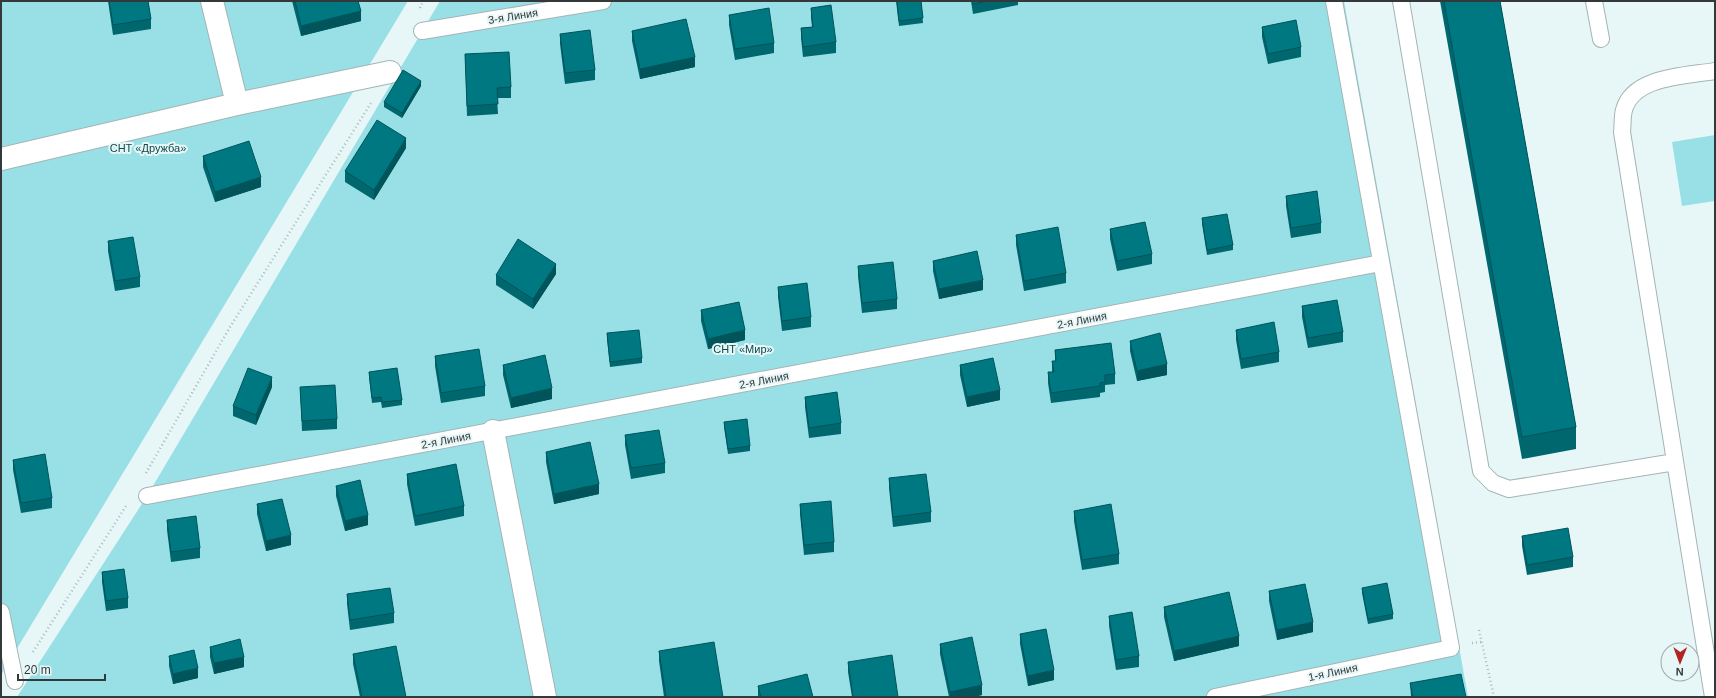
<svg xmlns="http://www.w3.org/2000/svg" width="1716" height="698" viewBox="0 0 1716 698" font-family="Arial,sans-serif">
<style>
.green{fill:#98e0e6}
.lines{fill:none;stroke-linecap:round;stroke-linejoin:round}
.service-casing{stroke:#a4b4b5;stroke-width:18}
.minor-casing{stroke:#a4b4b5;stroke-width:24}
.path{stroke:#adbabb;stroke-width:2.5;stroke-dasharray:1 3;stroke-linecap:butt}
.service{stroke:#fff;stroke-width:16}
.minor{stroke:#fff;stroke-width:22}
.wall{fill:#00676f}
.shaded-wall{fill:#00545a}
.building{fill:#007881;stroke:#00545a}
.labels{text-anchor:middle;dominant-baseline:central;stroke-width:4;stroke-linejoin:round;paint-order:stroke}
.street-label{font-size:11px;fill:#33393a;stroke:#e7f7f8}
.park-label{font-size:11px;fill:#0e484c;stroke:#e7f7f8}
</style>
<rect width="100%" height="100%" fill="#e7f7f8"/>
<!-- green -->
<path class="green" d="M1,1H408L1,675Z
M440,1H1344L1468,697H17L147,496Z
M1715,135V201L1682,206L1672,142Z"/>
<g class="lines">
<!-- service casing -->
<g class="service-casing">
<path id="service" d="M1401,1L1481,471L1493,483L1509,489L1675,462
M1594,1L1601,39
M422,31L603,1
M147,496L1381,263
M1,612L15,681
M1215,697L1451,648L1334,1
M1713,697L1622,132C1623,125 1622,117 1624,110C1633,76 1686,76 1715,71"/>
</g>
<!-- minor casing -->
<g class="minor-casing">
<path id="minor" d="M212,1L237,104
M1,159L237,104L390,72
M493,431L545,697"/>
</g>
<!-- path -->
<path class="path" d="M420,8L423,1
M146,473L230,327L371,103
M1479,630L1494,697
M1472,643L1482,642
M33,652L126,506"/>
<!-- service -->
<use href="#service" class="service"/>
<!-- minor -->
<use href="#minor" class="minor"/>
</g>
<!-- wall -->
<path class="wall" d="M108,1H148L151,19V29L113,35Z
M292,1H358L361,21L301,36Z
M896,1H921L923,23L899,26Z
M971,1H1018V5L973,14Z
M1440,1H1500L1576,427V449L1522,459Z
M811,8L836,42V53L803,57L801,38V28L812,27L811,18Z
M729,15L774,43V53L735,60L729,25Z
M1262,27L1301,47V57L1268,64L1262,37Z
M632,31L695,67L640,79L632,41Z
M560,34L595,70V80L565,84L560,44Z
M465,54L511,87V98H497L498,114L467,116Z
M421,86L402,118L384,107V102Z
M406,148L374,200L345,182V171Z
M203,156L261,187L215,202L203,167Z
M1286,196L1321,223V233L1291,238L1286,206Z
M1202,218L1233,245V250L1207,255L1202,224Z
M1110,229L1152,254V264L1117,271L1110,239Z
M1016,235L1066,273V283L1024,291L1016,245Z
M108,241L140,277V287L115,291L108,251Z
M933,261L983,290L939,299L933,271Z
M858,266L897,299V309L862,313L858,276Z
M556,274L533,309L496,285V275Z
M778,287L811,317V327L782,331L778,297Z
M1302,306L1343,332V342L1308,348L1302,317Z
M701,310L745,340L708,349L701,321Z
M1236,330L1279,352V362L1241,369L1236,340Z
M607,333L642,358V363L610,367L607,339Z
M1130,341L1167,375L1137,381L1130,351Z
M1055,350L1115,374V384L1105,385V392L1100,393V397L1051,403L1048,383V372H1052V361H1055Z
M435,356L485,386V396L441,403L435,366Z
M503,365L552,399L511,408L503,375Z
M960,365L1000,400L967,407L960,375Z
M369,372L402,400V405L382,408L381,402L372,403L369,377Z
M272,387L256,425L233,416V406Z
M300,387L337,419V429L302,431Z
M805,397L841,423V434L809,438L805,407Z
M724,422L750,446V451L728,454L724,427Z
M625,435L665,463V473L631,479L625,445Z
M546,452L599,494L554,504L546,462Z
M13,460L52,498V508L21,513L13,470Z
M407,474L464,506V516L415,526L407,484Z
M889,478L931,512V522L893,527L889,488Z
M336,486L368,525L345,531L336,496Z
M257,504L291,545L266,551L257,514Z
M800,504L834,542V552L804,555L800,514Z
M1074,511L1119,554V564L1082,570L1074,521Z
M167,520L200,548V558L171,562L167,530Z
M1522,536L1573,557V567L1527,575L1522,546Z
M102,572L128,598V608L106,611L102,582Z
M1362,588L1393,614V619L1368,624L1362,593Z
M1269,591L1313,632L1277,640L1269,601Z
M347,594L394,613V623L350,630L347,604Z
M1164,607L1239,646L1174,661L1164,617Z
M1109,616L1139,656V667L1116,670L1109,626Z
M1020,634L1054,680L1028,686L1020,644Z
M940,644L982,695L973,697H949L940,654Z
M210,647L244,667L214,674L210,657Z
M659,651L723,697H664L659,661Z
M353,654L406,697H360L353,664Z
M169,656L198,678L173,684L169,666Z
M848,662L898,697H852L848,672Z
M1410,683L1466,697H1411Z
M758,686L813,697H758Z"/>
<!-- shaded-wall -->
<path class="shaded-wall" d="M361,11V21L301,36V26Z
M695,57V67L640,79V69Z
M421,81V86L402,118V113Z
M406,138V148L374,200V190Z
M261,177V187L215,202V192Z
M556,264V274L533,309V299Z
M983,280V290L939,299V289Z
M745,330V340L708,349V339Z
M1167,364V375L1137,381V371Z
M272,377V387L256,425V415Z
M552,388V399L511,408V398Z
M1000,390V400L967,407V397Z
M599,484V494L554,504V494Z
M368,515V525L345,531V521Z
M291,535V545L266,551V541Z
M1313,622V632L1277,640V630Z
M1239,636V646L1174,661V651Z
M244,657V667L214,674V663Z
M198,668V678L173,684V674Z
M1054,670V680L1028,686V676Z
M982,685V695L973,697H950V692Z"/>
<!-- building -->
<path class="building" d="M109,1H148L151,19L113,25Z
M295,1H358L361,11L301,26Z
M897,1H921L923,18L899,21Z
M973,1H988L973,4Z
M1444,1H1500L1576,427L1522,437Z
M831,5L836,42L803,47L801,28L813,27L811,8Z
M769,8L774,43L735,49L729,15Z
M686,19L695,57L640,69L632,31Z
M1296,20L1301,47L1268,54L1262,27Z
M590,30L595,70L565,73L560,34Z
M509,52L511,87L497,88L498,104L467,106L465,54Z
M403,70L421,81L402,113L384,102Z
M377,120L406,138L374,190L345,171Z
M249,141L261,177L215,192L203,156Z
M1317,191L1321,223L1291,228L1286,196Z
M1227,214L1233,245L1207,250L1202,218Z
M1145,222L1152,254L1117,261L1110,229Z
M1058,227L1066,273L1024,281L1016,235Z
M133,237L140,277L115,281L108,241Z
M518,239L556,264L533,299L496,275Z
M977,251L983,280L939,289L933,261Z
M893,262L897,299L862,303L858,266Z
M807,283L811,317L782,321L778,287Z
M1337,300L1343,332L1308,338L1302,306Z
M739,302L745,330L708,339L701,310Z
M1274,322L1279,352L1241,359L1236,330Z
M639,330L642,358L610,362L607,333Z
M1160,333L1167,364L1137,371L1130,341Z
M1111,343L1115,374L1105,375V382L1100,383V386L1051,393L1048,372H1054L1052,361H1056L1055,350Z
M479,349L485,386L441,393L435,356Z
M545,355L552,388L511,398L503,365Z
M993,358L1000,390L967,397L960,365Z
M248,368L272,377L256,415L233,406Z
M397,368L402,400L382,402L381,397L372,398L369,372Z
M335,385L337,419L302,421L300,387Z
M837,392L841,423L809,428L805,397Z
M747,419L750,446L728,449L724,422Z
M659,430L665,463L631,468L625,435Z
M590,442L599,484L554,494L546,452Z
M45,454L52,498L21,503L13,460Z
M456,464L464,506L415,516L407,474Z
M926,474L931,512L893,517L889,478Z
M360,480L368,515L345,521L336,486Z
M282,499L291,535L266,541L257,504Z
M831,501L834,542L804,545L800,504Z
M1111,504L1119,554L1082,560L1074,511Z
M196,516L200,548L171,552L167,520Z
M1568,528L1573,557L1527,565L1522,536Z
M124,569L128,598L106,601L102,572Z
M1387,583L1393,614L1368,619L1362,588Z
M1305,584L1313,622L1277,630L1269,591Z
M390,588L394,613L350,620L347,594Z
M1229,592L1239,636L1174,651L1164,607Z
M1132,612L1139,656L1116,660L1109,616Z
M1046,629L1054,670L1028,676L1020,634Z
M972,637L982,685L950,692L940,644Z
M240,639L244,657L214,663L210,647Z
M714,642L723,697H666L659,651Z
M396,646L406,697H362L353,654Z
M194,650L198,668L173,674L169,656Z
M892,655L898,697H853L848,662Z
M807,674L813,697H761L758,686Z
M1461,674L1466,697H1413L1410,683Z"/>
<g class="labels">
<!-- street labels -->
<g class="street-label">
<text transform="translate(513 16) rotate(-9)">3-я Линия</text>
<text transform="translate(1082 320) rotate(-11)">2-я Линия</text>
<text transform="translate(764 380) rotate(-11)">2-я Линия</text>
<text transform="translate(446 440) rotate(-11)">2-я Линия</text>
<text transform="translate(1333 672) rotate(-12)">1-я Линия</text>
</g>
<!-- park labels -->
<g class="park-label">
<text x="148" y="148">СНТ «Дружба»</text>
<text x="743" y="349">СНТ «Мир»</text>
</g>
</g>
<!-- border -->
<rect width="1716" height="698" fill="none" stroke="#33393a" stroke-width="4"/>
<!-- north arrow -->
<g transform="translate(1680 662) rotate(181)"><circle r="19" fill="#e7f7f8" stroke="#9fabac"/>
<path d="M0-3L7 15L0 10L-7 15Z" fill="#b32321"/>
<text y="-6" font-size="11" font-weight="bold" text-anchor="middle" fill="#33393a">N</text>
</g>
<!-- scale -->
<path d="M18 674v6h87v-6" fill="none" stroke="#33393a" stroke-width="2"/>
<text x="24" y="674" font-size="12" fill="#33393a" stroke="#e7f7f8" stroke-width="3" paint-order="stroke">20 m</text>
</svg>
